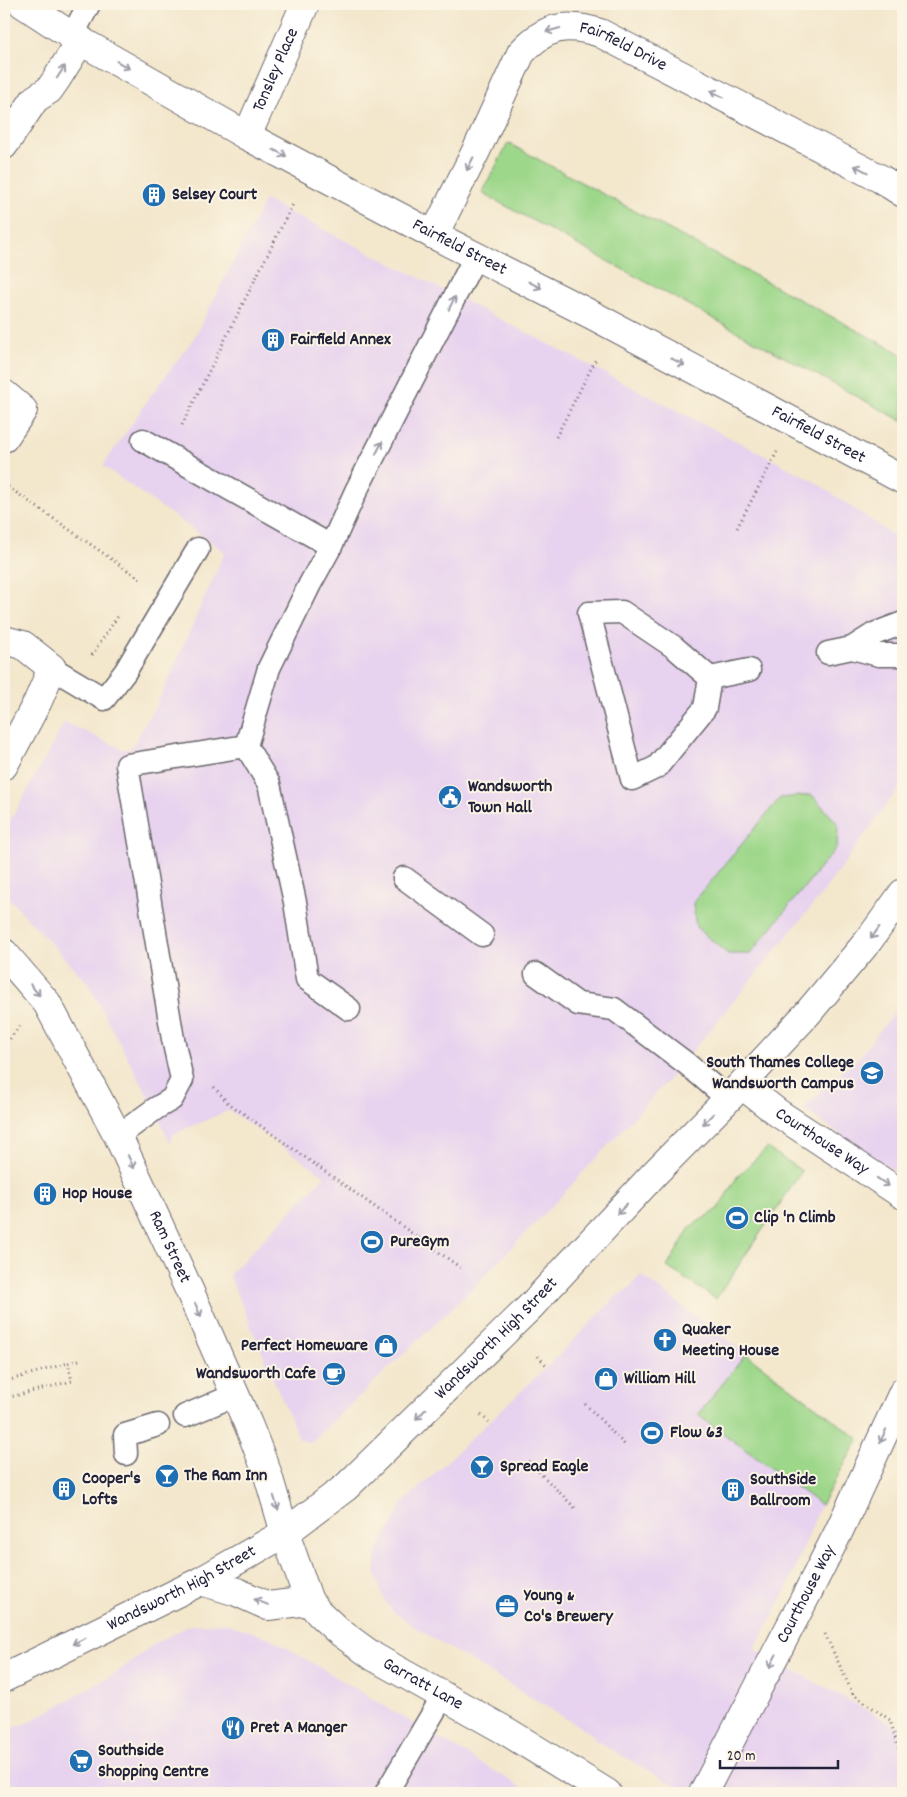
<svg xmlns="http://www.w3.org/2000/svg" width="907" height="1797" viewBox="0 0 907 1797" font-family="Dekko,sans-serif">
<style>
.built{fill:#e7d2ef}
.green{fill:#9dd78a;stroke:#607c62}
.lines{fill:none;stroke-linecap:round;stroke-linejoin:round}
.lane-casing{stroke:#6b676e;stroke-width:25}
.street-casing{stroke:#6b676e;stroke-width:30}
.primary-casing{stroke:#6b676e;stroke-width:30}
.highway-casing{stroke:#6b676e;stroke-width:30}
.path{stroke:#6b676e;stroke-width:3;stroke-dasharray:1 4;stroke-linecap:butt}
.lane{stroke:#fff;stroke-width:22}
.street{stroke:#fff;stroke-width:28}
.primary{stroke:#fff;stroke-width:28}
.highway{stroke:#fff;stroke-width:28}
.oneway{stroke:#9c9ca7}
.labels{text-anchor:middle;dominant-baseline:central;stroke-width:4;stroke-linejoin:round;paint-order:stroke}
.street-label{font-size:18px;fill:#22223b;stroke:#fcf5e5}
.poi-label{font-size:18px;font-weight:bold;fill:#22223b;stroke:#fcf5e5;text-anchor:start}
</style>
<rect width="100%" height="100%" fill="#fcf5e5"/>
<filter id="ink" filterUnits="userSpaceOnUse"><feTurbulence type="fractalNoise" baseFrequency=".02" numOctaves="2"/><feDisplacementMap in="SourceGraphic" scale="10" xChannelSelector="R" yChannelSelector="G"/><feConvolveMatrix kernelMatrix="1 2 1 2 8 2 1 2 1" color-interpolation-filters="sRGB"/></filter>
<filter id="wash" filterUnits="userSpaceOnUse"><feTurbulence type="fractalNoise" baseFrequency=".0096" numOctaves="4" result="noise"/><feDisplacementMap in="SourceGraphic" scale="20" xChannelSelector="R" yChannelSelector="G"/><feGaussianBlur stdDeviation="1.12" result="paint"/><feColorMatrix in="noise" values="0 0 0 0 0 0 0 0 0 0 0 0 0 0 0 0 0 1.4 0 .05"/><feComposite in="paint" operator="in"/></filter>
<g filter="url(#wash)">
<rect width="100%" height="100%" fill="#f3e7cc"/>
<!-- built -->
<path class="built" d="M265,200L469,303L812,480L903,542V782L818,899L672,1076L565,1192L474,1287L310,1443L299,1439L229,1275L325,1176L229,1110L174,1134L170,1143L155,1109L87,982L4,893V832L65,722L124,750L132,747L162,694L225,552L103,466L152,394L194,338Z
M903,1001V1177L803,1109L822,1090L861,1055Z
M641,1275L859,1439L818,1511L789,1584L755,1649L903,1730V1793H688L593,1739L595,1736L419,1630L391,1610L383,1597L375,1573L377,1552L403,1503L552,1362L620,1293L623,1294Z
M225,1623L270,1638L531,1793H4V1731L27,1723L118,1672L154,1644L191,1625Z"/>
<!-- green -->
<path class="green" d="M508,143L903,355L902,421L482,193Z
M812,795L838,824L837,847L750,954H728L696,927L693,903L780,798Z
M767,1148L802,1171L716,1299L667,1267L691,1226L717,1210L737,1177Z
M746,1354L859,1439L821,1505L698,1415Z"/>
</g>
<g filter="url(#ink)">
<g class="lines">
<!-- lane casing -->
<g class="lane-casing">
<path id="lane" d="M72,36L89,4
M143,440L331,546L356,491L476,255
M331,546L310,584L269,668L246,746L269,784L295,902L307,979L349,1009
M622,612L674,647L710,678L705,708L657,767L632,779L589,613Z
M852,648L879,655H903
M828,653L852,648L874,634L903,623
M52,668L104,699L125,672L198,549
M710,678L749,670
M404,878L482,935
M536,974L578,1004L614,1009L687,1064L728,1099
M118,1136L155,1109L172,1099L182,1080L173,1039L127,765L246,746
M185,1416L235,1395
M126,1454L125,1435L158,1425
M386,1793L443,1696"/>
</g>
<!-- street casing -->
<g class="street-casing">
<g id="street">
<path id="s1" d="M247,136L305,4"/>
<path d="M4,145L35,99L49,90L56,80L81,40"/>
<path id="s2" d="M434,235L477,149L521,53C545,26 566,22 600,33L881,179L903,193"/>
<path d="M4,394L23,410L4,438"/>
<path d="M4,640L23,645L52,668L38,701L4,765"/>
<path id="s3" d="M742,1085L778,1113L903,1195"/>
<path id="s4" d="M703,1793L807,1594L839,1531L903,1392"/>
</g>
</g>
<!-- primary casing -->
<g class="primary-casing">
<g id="primary">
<path id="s5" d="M4,953L47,1003L118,1136L191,1294L248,1424L267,1472L285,1533L309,1601L319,1613L337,1630L374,1657L506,1731L607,1793"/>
</g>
</g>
<!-- highway casing -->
<g class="highway-casing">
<g id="highway">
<path id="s6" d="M23,4L72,36L247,136L434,235L594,316L903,480"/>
<path d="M201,1581L237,1592L268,1606L309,1601"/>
<path id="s7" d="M4,1678L201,1581L285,1533L346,1487L531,1306L655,1173L728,1099L807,1014L869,940L903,893"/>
</g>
</g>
<!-- path -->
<path class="path" d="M182,425L294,202
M556,437L597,357
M4,484L143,581
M737,528L777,452
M92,655L118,616
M4,1047L20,1025
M214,1087L227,1102L461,1268
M538,1356L548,1367
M4,1385L10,1380L68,1363
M4,1394L7,1397L15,1396L72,1381L68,1363L79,1360
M585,1404L625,1445
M481,1415L489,1422
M528,1461L577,1510
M825,1634L853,1694L890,1720L899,1750L903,1753"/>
<!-- lane -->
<use href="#lane" class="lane"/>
<!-- street -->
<use href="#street" class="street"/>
<!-- primary -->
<use href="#primary" class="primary"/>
<!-- highway -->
<use href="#highway" class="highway"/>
</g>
<!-- one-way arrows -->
<defs><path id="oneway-shaft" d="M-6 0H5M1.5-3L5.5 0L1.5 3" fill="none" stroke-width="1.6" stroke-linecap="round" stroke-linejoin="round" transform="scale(1.25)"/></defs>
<g class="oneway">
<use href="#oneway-shaft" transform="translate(553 30) rotate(164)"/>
<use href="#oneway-shaft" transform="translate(123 65) rotate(31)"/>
<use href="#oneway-shaft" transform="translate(61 72) rotate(-57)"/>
<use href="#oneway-shaft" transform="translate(717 94) rotate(-153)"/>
<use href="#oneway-shaft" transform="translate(280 153) rotate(27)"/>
<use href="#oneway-shaft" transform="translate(470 164) rotate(117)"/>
<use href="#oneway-shaft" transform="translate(861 169) rotate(-153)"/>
<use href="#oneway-shaft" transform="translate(535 285) rotate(27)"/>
<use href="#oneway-shaft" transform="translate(452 303) rotate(-64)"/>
<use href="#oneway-shaft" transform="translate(678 362) rotate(28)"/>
<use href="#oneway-shaft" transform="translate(379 448) rotate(-63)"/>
<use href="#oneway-shaft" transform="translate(875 933) rotate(126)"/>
<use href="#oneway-shaft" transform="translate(35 990) rotate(50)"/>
<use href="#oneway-shaft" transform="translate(708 1119) rotate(134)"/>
<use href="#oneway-shaft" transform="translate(131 1162) rotate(65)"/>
<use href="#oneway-shaft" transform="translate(883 1182) rotate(34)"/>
<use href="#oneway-shaft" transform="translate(622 1209) rotate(133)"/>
<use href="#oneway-shaft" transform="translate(198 1310) rotate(67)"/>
<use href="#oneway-shaft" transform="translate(421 1414) rotate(135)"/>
<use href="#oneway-shaft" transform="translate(883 1436) rotate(115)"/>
<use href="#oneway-shaft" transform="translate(276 1503) rotate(73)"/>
<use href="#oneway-shaft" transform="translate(261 1602) rotate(-158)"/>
<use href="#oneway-shaft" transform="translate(79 1641) rotate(154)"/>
<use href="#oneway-shaft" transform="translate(773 1661) rotate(118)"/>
</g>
</g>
<!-- icons -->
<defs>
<g id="building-disc" transform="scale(1.25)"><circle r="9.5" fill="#1f6fb2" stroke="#fcf5e5"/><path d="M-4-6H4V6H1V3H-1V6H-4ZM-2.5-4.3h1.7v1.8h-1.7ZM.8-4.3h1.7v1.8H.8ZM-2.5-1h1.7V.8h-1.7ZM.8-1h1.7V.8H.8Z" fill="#fff"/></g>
<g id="civic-disc" transform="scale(1.25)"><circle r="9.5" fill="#1f6fb2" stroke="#fcf5e5"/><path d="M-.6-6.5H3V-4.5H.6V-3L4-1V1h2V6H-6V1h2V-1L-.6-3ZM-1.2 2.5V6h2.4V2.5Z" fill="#fff"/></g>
<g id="university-disc" transform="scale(1.25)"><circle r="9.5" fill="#1f6fb2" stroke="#fcf5e5"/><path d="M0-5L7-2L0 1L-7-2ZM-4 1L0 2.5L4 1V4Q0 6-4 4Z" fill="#fff"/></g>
<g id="stadium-disc" transform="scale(1.25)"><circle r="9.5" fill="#1f6fb2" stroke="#fcf5e5"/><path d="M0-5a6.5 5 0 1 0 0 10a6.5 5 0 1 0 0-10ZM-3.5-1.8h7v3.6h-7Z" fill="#fff"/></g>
<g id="church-disc" transform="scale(1.25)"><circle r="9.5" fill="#1f6fb2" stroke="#fcf5e5"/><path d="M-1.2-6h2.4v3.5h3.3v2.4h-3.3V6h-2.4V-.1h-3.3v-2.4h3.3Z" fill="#fff"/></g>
<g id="shop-disc" transform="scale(1.25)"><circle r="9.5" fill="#1f6fb2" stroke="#fcf5e5"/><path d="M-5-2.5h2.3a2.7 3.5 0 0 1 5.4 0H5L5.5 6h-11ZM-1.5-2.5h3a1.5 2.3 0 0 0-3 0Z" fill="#fff"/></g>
<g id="cafe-disc" transform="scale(1.25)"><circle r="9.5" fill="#1f6fb2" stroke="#fcf5e5"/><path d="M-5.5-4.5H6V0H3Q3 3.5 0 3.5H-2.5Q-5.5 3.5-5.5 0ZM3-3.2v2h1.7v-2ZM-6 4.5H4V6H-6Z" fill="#fff"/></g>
<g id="bar-disc" transform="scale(1.25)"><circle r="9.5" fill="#1f6fb2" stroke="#fcf5e5"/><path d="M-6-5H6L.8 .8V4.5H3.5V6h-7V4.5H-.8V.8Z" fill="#fff"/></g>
<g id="office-disc" transform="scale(1.25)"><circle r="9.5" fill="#1f6fb2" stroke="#fcf5e5"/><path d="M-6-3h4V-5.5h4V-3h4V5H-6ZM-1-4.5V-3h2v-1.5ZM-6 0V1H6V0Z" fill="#fff"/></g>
<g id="restaurant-disc" transform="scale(1.25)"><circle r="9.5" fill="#1f6fb2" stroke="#fcf5e5"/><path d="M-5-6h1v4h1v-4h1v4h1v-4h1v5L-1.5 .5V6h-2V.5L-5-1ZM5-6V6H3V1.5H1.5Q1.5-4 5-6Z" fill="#fff"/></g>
<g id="supermarket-disc" transform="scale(1.25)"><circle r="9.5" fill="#1f6fb2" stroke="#fcf5e5"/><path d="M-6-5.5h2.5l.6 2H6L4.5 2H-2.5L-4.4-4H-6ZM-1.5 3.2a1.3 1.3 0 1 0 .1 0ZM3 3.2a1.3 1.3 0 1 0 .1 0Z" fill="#fff"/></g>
</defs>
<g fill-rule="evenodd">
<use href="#building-disc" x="154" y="195"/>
<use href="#building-disc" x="273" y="340"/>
<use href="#civic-disc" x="450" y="797"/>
<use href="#university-disc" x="872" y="1073"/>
<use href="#building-disc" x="45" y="1194"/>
<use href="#stadium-disc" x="737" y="1218"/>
<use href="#stadium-disc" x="372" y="1242"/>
<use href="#church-disc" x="665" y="1340"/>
<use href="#shop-disc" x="386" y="1346"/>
<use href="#cafe-disc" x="334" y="1374"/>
<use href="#shop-disc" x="606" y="1379"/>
<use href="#stadium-disc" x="652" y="1433"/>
<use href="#bar-disc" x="482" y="1467"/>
<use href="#bar-disc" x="167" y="1476"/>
<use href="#building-disc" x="64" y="1489"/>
<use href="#building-disc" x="733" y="1490"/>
<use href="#office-disc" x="507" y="1606"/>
<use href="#restaurant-disc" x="233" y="1728"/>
<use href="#supermarket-disc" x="81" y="1761"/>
</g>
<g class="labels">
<!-- street labels -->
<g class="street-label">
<text stroke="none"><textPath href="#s2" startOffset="316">Fairfield Drive</textPath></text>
<text stroke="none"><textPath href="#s1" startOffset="72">Tonsley Place</textPath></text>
<text stroke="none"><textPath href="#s6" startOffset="500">Fairfield Street</textPath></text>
<text stroke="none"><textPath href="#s6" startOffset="905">Fairfield Street</textPath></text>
<text stroke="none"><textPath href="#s3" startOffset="98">Courthouse Way</textPath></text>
<text stroke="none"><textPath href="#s5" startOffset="339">Ram Street</textPath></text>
<text stroke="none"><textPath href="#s7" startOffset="604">Wandsworth High Street</textPath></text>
<text stroke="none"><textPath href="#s7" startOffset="199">Wandsworth High Street</textPath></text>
<text stroke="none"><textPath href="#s4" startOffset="224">Courthouse Way</textPath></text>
<text stroke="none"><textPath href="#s5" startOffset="862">Garratt Lane</textPath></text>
</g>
<!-- poi labels -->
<g class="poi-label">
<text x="172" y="195">Selsey Court</text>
<text x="290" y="340">Fairfield Annex</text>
<text x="468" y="787">Wandsworth<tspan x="468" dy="21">Town Hall</tspan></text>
<text x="854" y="1063" text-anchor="end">South Thames College<tspan x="854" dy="21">Wandsworth Campus</tspan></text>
<text x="62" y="1194">Hop House</text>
<text x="754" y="1218">Clip 'n Climb</text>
<text x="390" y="1242">PureGym</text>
<text x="682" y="1330">Quaker<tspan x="682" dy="21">Meeting House</tspan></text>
<text x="368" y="1346" text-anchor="end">Perfect Homeware</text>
<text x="316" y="1374" text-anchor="end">Wandsworth Cafe</text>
<text x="624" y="1379">William Hill</text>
<text x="670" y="1433">Flow 63</text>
<text x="500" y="1467">Spread Eagle</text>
<text x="184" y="1476">The Ram Inn</text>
<text x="82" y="1479">Cooper's<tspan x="82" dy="21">Lofts</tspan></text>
<text x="750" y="1480">SouthSide<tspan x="750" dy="21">Ballroom</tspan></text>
<text x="524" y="1596">Young &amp;<tspan x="524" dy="21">Co's Brewery</tspan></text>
<text x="250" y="1728">Pret A Manger</text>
<text x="98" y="1751">Southside<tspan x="98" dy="21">Shopping Centre</tspan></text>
</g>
</g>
<!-- margin -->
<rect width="907" height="1797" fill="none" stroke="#fcf5e5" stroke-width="20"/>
<!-- scale -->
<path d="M720 1760v8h118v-8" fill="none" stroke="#22223b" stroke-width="2.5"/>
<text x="727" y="1760" font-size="15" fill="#22223b" stroke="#fcf5e5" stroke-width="4" paint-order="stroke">20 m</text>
</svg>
